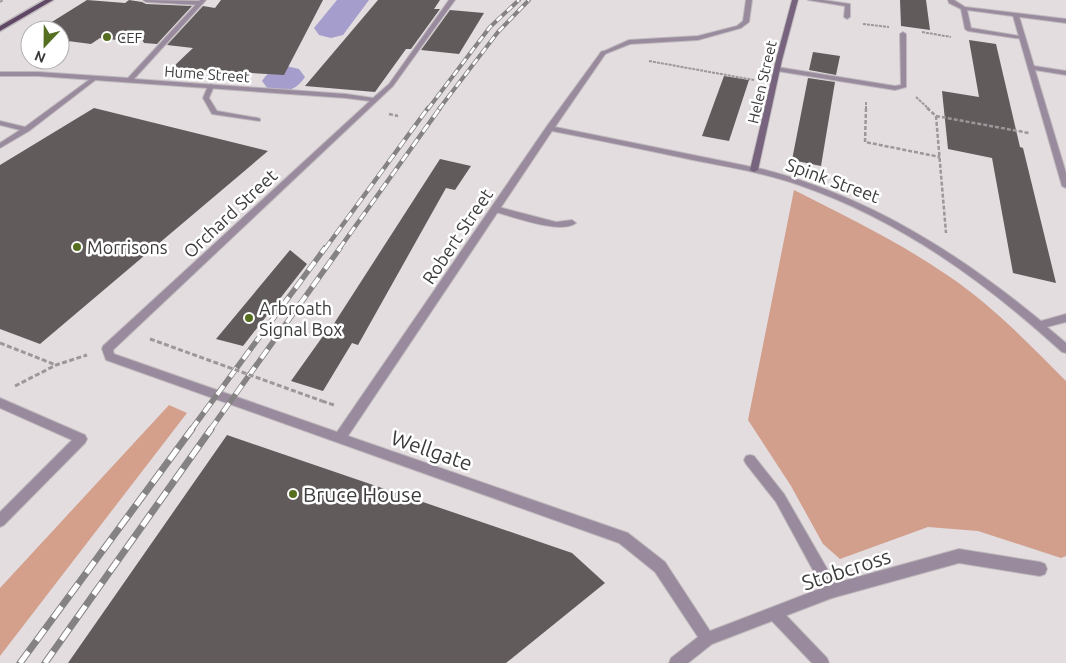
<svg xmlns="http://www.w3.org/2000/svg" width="1066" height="663" viewBox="0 0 1066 663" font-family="Ubuntu,sans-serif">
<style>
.green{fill:#d19f8c}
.forest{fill:#d4a08c}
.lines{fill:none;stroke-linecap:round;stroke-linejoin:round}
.river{fill:#a59ecd;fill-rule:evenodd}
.building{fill:#615b5c}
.lane-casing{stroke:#beb9bc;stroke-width:2}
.street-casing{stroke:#beb9bc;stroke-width:2}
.secondary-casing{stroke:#beb9bc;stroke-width:2}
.primary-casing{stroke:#beb9bc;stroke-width:3}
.path-far2{stroke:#9c979a;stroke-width:2;stroke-dasharray:3 1;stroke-linecap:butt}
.path-far1{stroke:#9c979a;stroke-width:2.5;stroke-dasharray:4 2;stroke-linecap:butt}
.path{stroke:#9c979a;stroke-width:3;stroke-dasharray:5 2.5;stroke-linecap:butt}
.lane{fill:#998b9d;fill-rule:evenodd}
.street{fill:#998b9d;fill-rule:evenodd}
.secondary{fill:#77637d;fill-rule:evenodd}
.primary{fill:#5f4765;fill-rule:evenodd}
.rail-far3-casing{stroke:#858284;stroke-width:4}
.rail-far2-casing{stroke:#858284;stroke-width:4.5}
.rail-far1-casing{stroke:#858284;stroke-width:5.5}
.rail-casing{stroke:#858284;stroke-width:7}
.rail-far3{stroke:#fff;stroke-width:2.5;stroke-dasharray:7;stroke-linecap:butt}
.rail-far2{stroke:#fff;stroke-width:3;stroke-dasharray:9;stroke-linecap:butt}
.rail-far1{stroke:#fff;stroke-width:4;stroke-dasharray:11;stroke-linecap:butt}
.rail{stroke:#fff;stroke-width:5;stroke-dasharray:14;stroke-linecap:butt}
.path-bridge{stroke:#9c979a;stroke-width:3;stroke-dasharray:5 2.5;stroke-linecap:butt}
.poi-dot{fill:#556e20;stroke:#fff;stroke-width:2}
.labels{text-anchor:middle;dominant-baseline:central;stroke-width:5;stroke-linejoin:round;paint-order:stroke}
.far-poi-label{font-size:15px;fill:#3d3b3c;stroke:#fff;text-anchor:start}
.far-street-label{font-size:15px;fill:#3d3b3c;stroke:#fff}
.street-label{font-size:18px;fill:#3d3b3c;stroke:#fff}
.poi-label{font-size:18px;fill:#3d3b3c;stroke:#fff;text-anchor:start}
.near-street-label{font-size:21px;fill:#3d3b3c;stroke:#fff}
.near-poi-label{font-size:21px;fill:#3d3b3c;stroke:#fff;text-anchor:start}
</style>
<rect width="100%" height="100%" fill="#e3dde0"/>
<!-- green -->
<path class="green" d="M794,190C847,217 899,242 947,275C992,305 1028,343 1066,381V556L1061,558L978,531L928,527L840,559L823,544L791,486L748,420Z"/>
<!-- forest -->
<path class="forest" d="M338,0H367L341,28H318Z
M169,405L187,413L0,656V588Z"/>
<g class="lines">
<!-- river -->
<path class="river" d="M337,0H369L343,35L331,38L319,35L314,28Z
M286,66L299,69L305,77C295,92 284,93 268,89L262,81C269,71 274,69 286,66Z"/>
</g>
<!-- building -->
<path class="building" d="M87,0L125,3L129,0L142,2L146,4L192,6L157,44L144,43L139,34L126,41L100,38L91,44L60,40V30H39Z
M221,0H323L284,75L172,68L193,48L167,45L203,6L215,8Z
M378,0H440L434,9H440L411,49H406L375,92L305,86Z
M900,0H926L930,30L901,26Z
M450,10L484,13L459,54L421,50Z
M969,40L996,44L1020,147L1023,148L1056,283L1013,273L992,158L948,149L942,91L979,97Z
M813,52L840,56L836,75L809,70Z
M724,76L749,80L729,141L702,136Z
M808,78L835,82L821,166L792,160Z
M94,108L268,151L40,344L0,329V165Z
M440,159L471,166L455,190L446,188L358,345L352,343L323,391L291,381L323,336H326Z
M290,250L307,264L243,346L216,339Z
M227,435L572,553L605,583L506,663H68Z"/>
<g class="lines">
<!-- lane casing -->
<g class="lane-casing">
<path id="lane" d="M143,0L200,1L203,3L200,5L146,2Z
M746,0H752L749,22L741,28L698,40L630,44L605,54L600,53L629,40L698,36L737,26L743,21Z
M808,0H823L850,4V17L847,19L844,17L845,6Z
M948,0H954L965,7L1066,19V23L967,10L971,28L1025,37L1022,39L968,31L965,29L961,9L949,3Z
M903,32L906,34V87L895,90L777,71L774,69L777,67L895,86L901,85L900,34Z
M93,77L98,78L29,131L0,148V143L20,130L0,125V121L25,127Z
M211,84L214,86L209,98L217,111L258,118L260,119V121L212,114L203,98L208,86Z
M495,206L556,222L572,220L576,223C561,235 511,216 492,211V207Z
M0,398L85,435L87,439L85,443L4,525L0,527V512L72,440L0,408Z
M750,455L754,456L784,494L837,586L839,591L837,596L832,598L827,596L776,502L746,464L744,460L746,456Z
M775,607L780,609L827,658L829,663H812L770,619L768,614L770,609Z"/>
</g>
<!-- street casing -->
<g class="street-casing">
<path id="street" d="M200,0H206L134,79L346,94L373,98L389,84L449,0H455L393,86L113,350L114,354L337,432L547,126L601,52L603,51L606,53L555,127L762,169C868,196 957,252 1041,321L1066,314V322L1047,327L1066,343V353L1062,352C984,281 900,220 799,185C765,173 729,167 693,160C646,150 599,140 552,131L348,436L628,533L665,562L710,631L832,584L959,549L1040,562L1045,564L1047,569L1045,574L1040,576L959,563L832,598L712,644L688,663H669L671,658L698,637L655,572L619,543L106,360L102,349L103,346L370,101L346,98L38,76H0V72H38L128,78Z
M1016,14L1019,16L1034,66L1066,71V75L1035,70L1066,173V188L1062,186L1013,16Z"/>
</g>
<!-- secondary casing -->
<g class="secondary-casing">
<path id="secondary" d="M792,0H798L782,60L758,170L754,172L750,170L776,60Z"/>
</g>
<!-- primary casing -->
<g class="primary-casing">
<path id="primary" d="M45,0H53L0,31V26Z"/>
</g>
<!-- path-far2 -->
<path class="path-far2" d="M0,2L3,0
M863,24L889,27
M922,32L951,37
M649,61L754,80
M916,97L929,109
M866,109V101"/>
<!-- path-far1 -->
<path class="path-far1" d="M866,108L865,142L940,157
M927,108L936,116L946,233
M389,114L398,116
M936,116L1029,133"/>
<!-- path -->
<path class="path" d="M150,339L164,344
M0,343L56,365
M15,386L56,365L87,355
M322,401L334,405"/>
<!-- lane -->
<use href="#lane" class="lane"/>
<!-- street -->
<use href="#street" class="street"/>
<!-- secondary -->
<use href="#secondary" class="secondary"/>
<!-- primary -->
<use href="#primary" class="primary"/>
<!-- rail-far3 casing -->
<g class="rail-far3-casing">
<path id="rail-far3" d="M428,109L490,27L519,0
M439,109L498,32L529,0"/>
</g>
<!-- rail-far2 casing -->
<g class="rail-far2-casing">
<path id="rail-far2" d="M325,249L428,108
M339,249L440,108"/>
</g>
<!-- rail-far1 casing -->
<g class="rail-far1-casing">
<path id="rail-far1" d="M191,430L325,248
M210,430L340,248"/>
</g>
<!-- rail casing -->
<g class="rail-casing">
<path id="rail" d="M20,663L192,429
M45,663L211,429"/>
</g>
<!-- rail-far3 -->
<use href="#rail-far3" class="rail-far3"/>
<!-- rail-far2 -->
<use href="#rail-far2" class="rail-far2"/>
<!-- rail-far1 -->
<use href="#rail-far1" class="rail-far1"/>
<!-- rail -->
<use href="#rail" class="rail"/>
<!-- path-bridge -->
<path class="path-bridge" d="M164,344L322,401"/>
</g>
<!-- markers -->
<g class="poi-dot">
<circle cx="107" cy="37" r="5"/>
<circle cx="77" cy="247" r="5"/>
<circle cx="249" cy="318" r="5"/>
<circle cx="293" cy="494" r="5"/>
</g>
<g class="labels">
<!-- far-poi labels -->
<g class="far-poi-label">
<text x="117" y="37">CEF</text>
</g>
<!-- far-street labels -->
<g class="far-street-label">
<text transform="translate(207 74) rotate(4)">Hume Street</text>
<text transform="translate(762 82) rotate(-77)">Helen Street</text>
</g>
<!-- street labels -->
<g class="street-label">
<text transform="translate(833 180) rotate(20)">Spink Street</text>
<text transform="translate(230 213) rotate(-43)">Orchard Street</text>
<text transform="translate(457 236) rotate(-56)">Robert Street</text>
</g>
<!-- poi labels -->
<g class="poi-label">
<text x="87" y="247">Morrisons</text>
<text x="259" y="308">Arbroath<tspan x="259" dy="21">Signal Box</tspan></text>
</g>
<!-- near-street labels -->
<g class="near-street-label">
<text transform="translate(432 450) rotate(19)">Wellgate</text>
<text transform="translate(846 569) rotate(-18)">Stobcross</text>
</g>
<!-- near-poi labels -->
<g class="near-poi-label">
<text x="303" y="494">Bruce House</text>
</g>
</g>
<!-- north arrow -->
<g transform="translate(45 45) rotate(202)"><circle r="24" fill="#ffffff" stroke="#b1b1b1"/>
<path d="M0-4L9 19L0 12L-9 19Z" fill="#556e20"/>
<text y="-8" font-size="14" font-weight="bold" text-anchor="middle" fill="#3d3b3c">N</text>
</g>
</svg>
